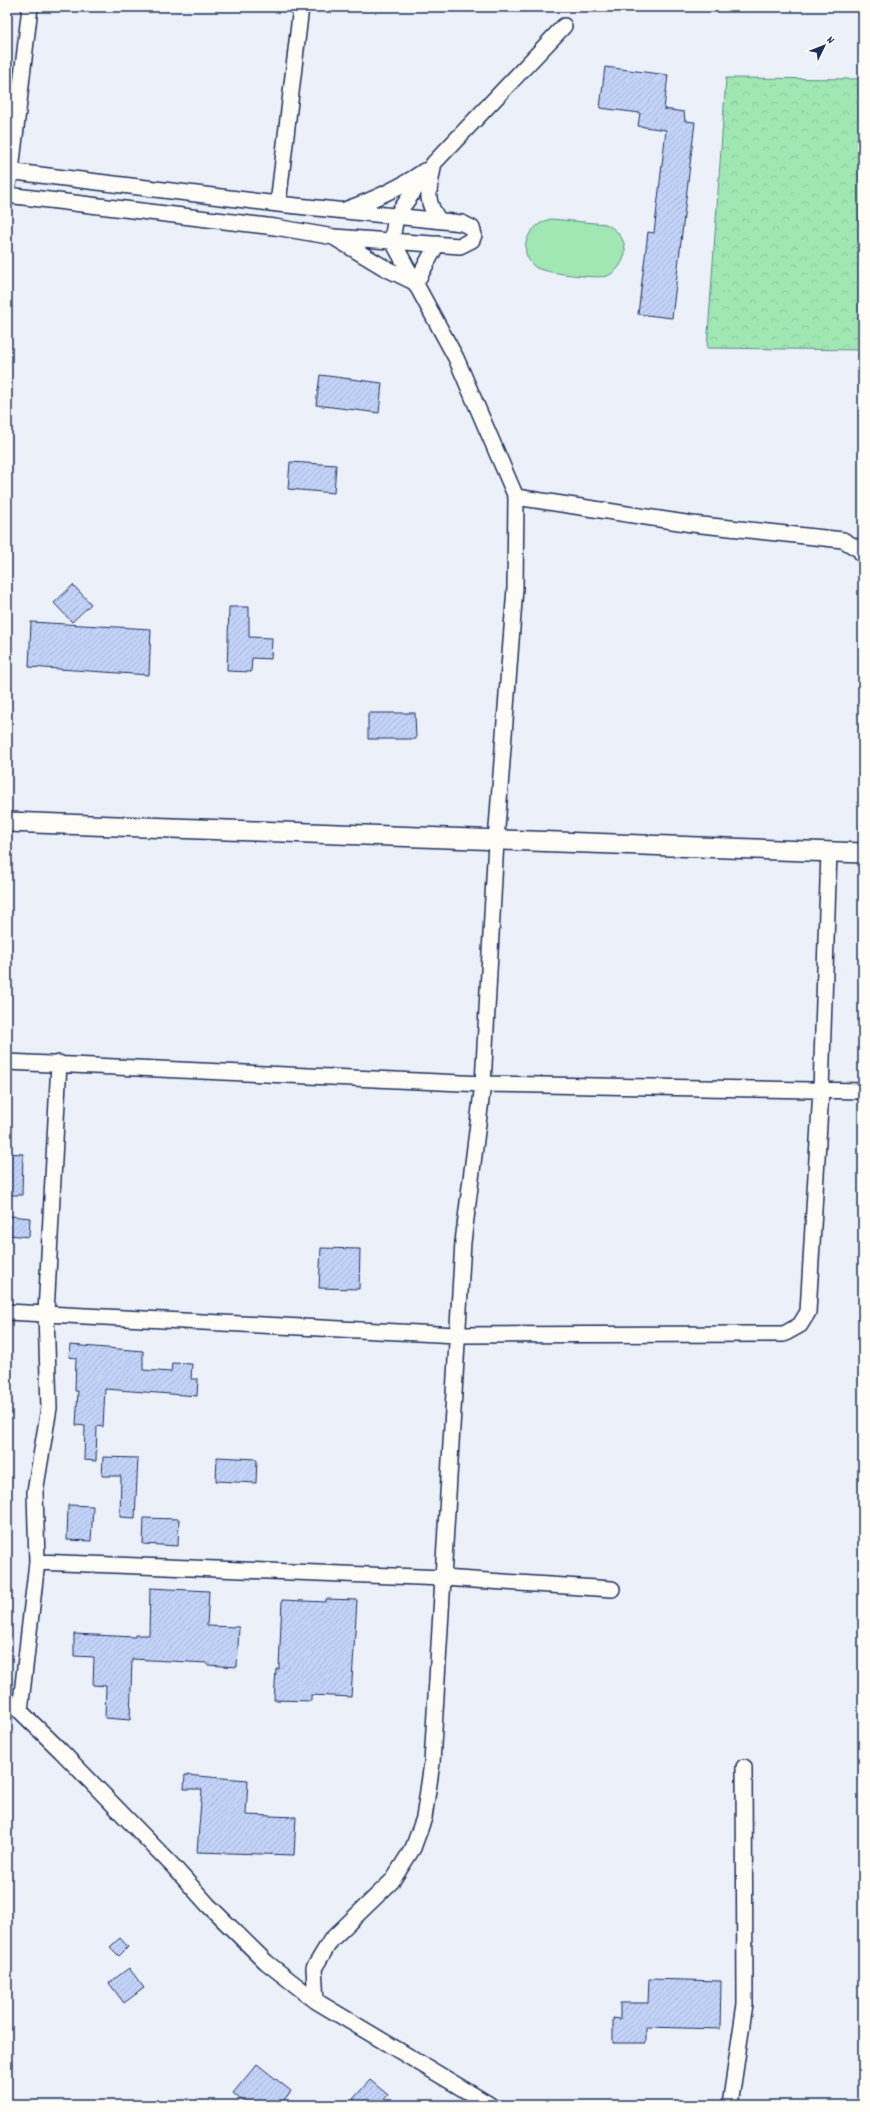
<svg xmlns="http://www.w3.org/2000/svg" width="870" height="2112" viewBox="0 0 870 2112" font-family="Dekko,sans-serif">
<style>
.forest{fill:url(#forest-crowns);stroke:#5e8b89}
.park{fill:#a1e7b4;stroke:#5e8b89}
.building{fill:url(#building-hatch);stroke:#1b2f5e}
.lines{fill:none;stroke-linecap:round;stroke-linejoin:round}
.minor-casing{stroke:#1b2f5e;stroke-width:18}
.tertiary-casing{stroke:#1b2f5e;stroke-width:22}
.minor{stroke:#fdfcf7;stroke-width:15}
.tertiary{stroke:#fdfcf7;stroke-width:19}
</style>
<defs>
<pattern id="forest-crowns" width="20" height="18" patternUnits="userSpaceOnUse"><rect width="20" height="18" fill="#a1e7b4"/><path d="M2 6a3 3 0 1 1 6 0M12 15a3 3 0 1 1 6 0" fill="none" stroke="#8ac69d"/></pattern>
<pattern id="building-hatch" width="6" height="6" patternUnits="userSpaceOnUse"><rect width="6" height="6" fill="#c3d3f9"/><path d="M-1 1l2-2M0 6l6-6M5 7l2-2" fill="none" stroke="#a7b5d8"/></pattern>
</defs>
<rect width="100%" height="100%" fill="#ecf0f8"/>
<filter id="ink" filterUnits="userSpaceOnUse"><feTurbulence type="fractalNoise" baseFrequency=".025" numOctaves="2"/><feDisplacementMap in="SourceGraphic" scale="8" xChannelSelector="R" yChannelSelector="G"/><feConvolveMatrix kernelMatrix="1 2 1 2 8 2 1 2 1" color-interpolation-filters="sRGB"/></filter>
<g filter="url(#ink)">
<!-- forest -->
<path class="forest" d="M726,78L863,79V350L707,348Z"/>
<!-- park -->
<path class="park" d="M551,219L606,224C617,230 626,239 625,253C623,263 617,272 607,276C598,279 543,273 535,267C515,250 529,224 551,219Z"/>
<!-- building -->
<path class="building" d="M605,67L668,75L664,109L684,112L685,121L695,122L672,318L638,314L648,232L654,233L666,130L638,126L640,113L600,108Z
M320,375L382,383L379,413L316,405Z
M290,462L336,465L334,493L288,489Z
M73,585L91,604L72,622L54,603Z
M229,607H249V637L272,638L271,659L252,658L251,672L227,671Z
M31,622L151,629L149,675L29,667Z
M368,713H415L416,739H368Z
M7,1153L23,1154L22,1195H7Z
M11,1216L30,1218L29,1237L9,1235Z
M321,1248L360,1249L359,1289L319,1288Z
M70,1345L143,1351V1370L171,1372L172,1363L192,1364L191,1379H198L197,1396L105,1389L103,1427L97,1426L96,1461L84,1460L85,1426L76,1425L78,1391H75L76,1358L69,1357Z
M103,1457L138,1458L135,1518L120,1517L121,1476H102Z
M217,1457L257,1459L256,1483L216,1481Z
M68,1505L93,1506L91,1541L67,1540Z
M144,1518L179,1519L178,1546L143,1544Z
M150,1588L209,1591L207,1626L239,1627L237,1667L207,1665V1663L132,1659L130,1720L105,1718L106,1686L93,1685L94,1657L74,1656V1634L135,1637V1635H149Z
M326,1599L357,1600L351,1697L311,1695V1701L274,1700L276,1669H279L282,1600L326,1602Z
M185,1775L248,1780L246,1815L296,1817L294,1855L197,1852L202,1789H184Z
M120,1938L128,1947L119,1956L110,1947Z
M129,1968L144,1988L124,2003L109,1983Z
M649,1979L721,1981L720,2029L646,2027V2043H613V2018L620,2019V2003H648Z
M257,2064L291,2091L280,2105H247L233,2093Z
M370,2080L388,2095L379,2105H360L353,2099Z"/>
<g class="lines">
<!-- minor casing -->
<g class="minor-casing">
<path id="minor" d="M433,168C429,191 424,200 439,220
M7,171L278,204L462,223L472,228L474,235L472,240L460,246L334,237L275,227L7,195
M7,190L11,171L30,7
M278,204L301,7
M347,209C375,199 400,188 424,171
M335,238L385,268L416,283L437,244
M516,497L692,524L843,540L860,550L863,556
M7,1062L483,1084L863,1091
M7,1312L457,1335L784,1334L800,1325L808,1312L821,1090L829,852
M37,1562L443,1578L612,1589
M7,1703L20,1711L61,1751L173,1866L208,1905L266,1962L316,2001L490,2105
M20,1711L37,1562L35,1492L49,1408L46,1313L59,1063
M316,2001L314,1968L331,1940L392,1881L413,1848L424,1818L432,1763L463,1242L483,1084L496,841L515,588L516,497L456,358L392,240L396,216L434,163L564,26
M730,2105L745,2004L744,1767"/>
</g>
<!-- tertiary casing -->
<g class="tertiary-casing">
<path id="tertiary" d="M7,822L863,853"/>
</g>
<!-- minor -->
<use href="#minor" class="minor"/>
<!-- tertiary -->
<use href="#tertiary" class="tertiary"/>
</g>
</g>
<!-- margin -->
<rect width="870" height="2112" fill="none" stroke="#fdfcf7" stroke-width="24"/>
<rect x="12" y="12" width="846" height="2088" fill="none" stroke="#1b2f5e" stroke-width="1.5" filter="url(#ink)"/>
<!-- north arrow -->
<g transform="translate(824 46) rotate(47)" stroke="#fdfcf7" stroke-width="3" paint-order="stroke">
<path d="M0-3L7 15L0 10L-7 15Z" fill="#1b2f5e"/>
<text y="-6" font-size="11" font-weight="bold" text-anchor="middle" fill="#1b2f5e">N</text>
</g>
</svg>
